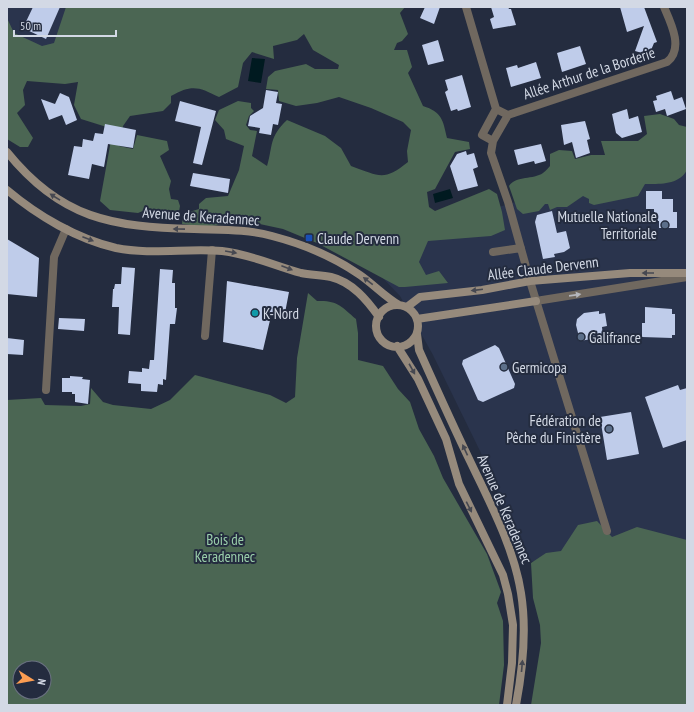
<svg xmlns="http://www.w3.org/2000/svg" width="694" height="712" viewBox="0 0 694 712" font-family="'PT Sans Narrow',sans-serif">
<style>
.built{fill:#2a344d}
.forest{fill:#4b6653;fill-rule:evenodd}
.water{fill:#001a20}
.building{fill:#bfccea}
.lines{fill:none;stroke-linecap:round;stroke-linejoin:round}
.street{stroke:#70685f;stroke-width:8}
.secondary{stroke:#968a7c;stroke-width:8}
.oneway{fill:#464851}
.oneway2{fill:#b5b7bd}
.service-dot{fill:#5c6f8a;stroke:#242c3f;stroke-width:1.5}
.transit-dot{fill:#1a4fb4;stroke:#242c3f;stroke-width:1.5}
.culture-dot{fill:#0f9aa8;stroke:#242c3f;stroke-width:1.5}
.labels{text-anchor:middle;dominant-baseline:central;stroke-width:4;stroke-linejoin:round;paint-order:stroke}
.street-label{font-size:15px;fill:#d3d9e5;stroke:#242c3f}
.poi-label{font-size:15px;fill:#d3d9e5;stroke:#242c3f;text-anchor:start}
.park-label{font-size:15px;fill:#9aceaa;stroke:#242c3f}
</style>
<rect width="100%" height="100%" fill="#242c3f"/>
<!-- built -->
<path class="built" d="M7,7H95L98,53L7,56Z
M687,153V545L528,562L480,451L433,355L400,296L378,273L415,231Z"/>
<!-- forest -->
<path class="forest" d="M66,7H405L400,13L408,34L402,41L397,43L394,50H407L412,67L408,73L423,106C442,112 443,120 447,138L469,142L470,149L455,152L435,189L427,192L429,207L435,211L489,189L497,194L502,212L505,230L491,236L428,241L419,262L426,275L439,271L448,283L405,287H399L317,243L283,229L255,223L248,225L225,224L206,227L182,224L183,214L199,209V204L206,198L228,196L239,170L244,146L226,139L224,130L215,120L219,110L238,101L251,103V108L254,111L249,116L246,125L250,130L257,131L252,156L267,166C273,145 269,137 287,120L325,136L341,148L351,166C380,176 383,182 408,162L407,151L411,130L403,122L371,108L339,97L317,103L296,106L279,101L278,90L266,89L268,77L275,71L306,64L315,69H338L339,65L313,50L304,34L297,40L273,46L274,59L252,52L243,63L238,87L219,97C199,87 192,84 171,96V103L163,111L130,116L123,126L119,146L133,149L137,135L167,141L169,150L160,156L171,181L169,189L171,199L178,200L180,206L178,217L145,210L138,213L110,210L100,201L113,129L81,119L74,105L78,82L65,84L27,81L23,90L25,105L17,113L33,138L28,147H20L7,139V18L14,33L42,46L54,43Z
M660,114L674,119L679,125L687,127C687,133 689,167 687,170C679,185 660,184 645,184L638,196L594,205L589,203V199L583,196L567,207H557L550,210L548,204H545L539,211L523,214L517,209L509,186C517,175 533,180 543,173C546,171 548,168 550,166V154L559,150L572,151L575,159L591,155H605L601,141H638L647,134L644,116Z
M308,293L317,301C337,300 341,306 356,319L358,333V360L383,366L398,389L410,402L419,429L434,456L443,478L487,554L501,592L497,603L503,621L504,665L499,705H7V400L41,398L45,405L81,406L90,404L91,388L103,402L113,405L151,409L170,400L195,375L270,395L286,403L295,397L297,358ZM20,668H44V692H20Z
M597,521L612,537L637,527L687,540V705H531L541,643L540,625L533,598L531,563L546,553L561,551L578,525Z"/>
<!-- water -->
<path class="water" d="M252,58L265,59L261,83L248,81Z
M450,189L453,198L435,203L433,194Z"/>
<!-- building -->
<path class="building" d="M33,7H60L46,39L23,28Z
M425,7H440L434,24L420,18Z
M491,7H508L509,9H511L516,25L493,29L490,19L494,17Z
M620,7H644L657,42L654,43L649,55L635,51L644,26L627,32Z
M438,40L444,61L428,65L422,45Z
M580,46L586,64L562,72L557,53Z
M536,62L541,78L511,87L506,68L517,65L518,68Z
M462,75L471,107L458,111L457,109L451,111L445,92L448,90L445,80Z
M266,90L278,92L276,103L282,104L278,125L273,124L271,135L259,133L260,128L248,126L250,116L263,108Z
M671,91L674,100L682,97L686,109L667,116L665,109L656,112L653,101L657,100L656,96Z
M60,93L69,97L77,120L66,125L62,115L49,120L41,99L55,104Z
M180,101L216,111L202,165L193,163L201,127L175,121Z
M627,109L629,119L638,116L642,132L622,138L616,133L612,114Z
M585,121L590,139L587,140L590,153L576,158L572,142L564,145L561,125Z
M105,124L136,130L133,148L108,144L104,167L92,164L89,179L68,175L74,146L82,147L83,139L93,141L95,133L103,134Z
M541,144L546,161L535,164L534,161L518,165L514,150Z
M466,151L467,155L474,153L478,167L473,169L478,186L458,191L450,166L457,154Z
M193,173L230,179L228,193L190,186Z
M646,191H662V199H673V212H677V228H659V221H654V209H646Z
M552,211L557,233L566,231L570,248L564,252L554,254L555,257L543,259L535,222L537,215Z
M7,239L39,258L37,297L7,294Z
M122,267L135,268L130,335L118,334L119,307H112L113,289H114L115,284H121Z
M160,269L173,270L172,283H175V308H177L175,324H170L166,380L163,379V385L158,384L157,392L141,391V384L128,383L129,371L142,372V368L149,369L150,360H154Z
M227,281L289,292L284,318L271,316L263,350L223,342Z
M645,307L672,309V314H675V335H672V338L642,337V323H645Z
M599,311V314L605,313L607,326L602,327L603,337L580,341L576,325L577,319L584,313Z
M59,318L85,319L84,331L58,329Z
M7,338L24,340L23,355L7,354Z
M495,345L499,348L515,384L514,388L483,402L478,400L462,364L463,360Z
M70,376L83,377L82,379L90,380L88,404L75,402V394H72V392H62V378H70Z
M678,385L680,390L687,388V440L663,448L645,397Z
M631,412L639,454L607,460L600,417Z"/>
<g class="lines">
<!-- street -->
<path class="street" d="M466,7L496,109
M508,115L667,62C684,49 671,23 664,7
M493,141L482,135L496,109L508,115L493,141L491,153L508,202L530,281L607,531
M493,252L521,248
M536,301L687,277
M205,336L212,250
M46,390L54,257L66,229"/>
<!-- secondary -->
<path class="secondary" d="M7,152C61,219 112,227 194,229C221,230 247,229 272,236C303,244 334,257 360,275C373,284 385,297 399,305
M7,190C38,216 77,239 116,248C151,255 187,248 222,251C250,254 275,266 301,273C310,275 321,275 331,277C352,282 367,300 379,317
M376 326a21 21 0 1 1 42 0a21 21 0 1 1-42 0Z
M407,307L420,297L482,290L530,281L630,273H687
M417,319L536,301
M417,334L419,350C436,388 453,426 471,463C491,505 514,548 521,593C527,630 523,668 516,705
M397,346L418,379L446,439L459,484L503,575L508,594L513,625L512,663L507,705"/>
</g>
<!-- one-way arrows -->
<defs><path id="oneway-solid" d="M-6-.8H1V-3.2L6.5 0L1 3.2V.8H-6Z"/></defs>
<g class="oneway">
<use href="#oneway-solid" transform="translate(55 197) rotate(-148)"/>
<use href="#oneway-solid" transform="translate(179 229) rotate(-179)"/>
<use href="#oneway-solid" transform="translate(88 239) rotate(21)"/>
<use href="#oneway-solid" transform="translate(231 252) rotate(10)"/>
<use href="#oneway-solid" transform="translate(287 268) rotate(21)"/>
<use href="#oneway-solid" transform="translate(648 273) rotate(-180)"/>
<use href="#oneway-solid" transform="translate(368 281) rotate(-143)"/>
<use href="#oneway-solid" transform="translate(477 290) rotate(173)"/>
<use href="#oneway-solid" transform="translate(412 369) rotate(61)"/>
<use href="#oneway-solid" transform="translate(465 450) rotate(-115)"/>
<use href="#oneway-solid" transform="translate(469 507) rotate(63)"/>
<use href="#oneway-solid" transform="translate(522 666) rotate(-85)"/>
</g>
<use class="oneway2" href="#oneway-solid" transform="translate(575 295) rotate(-8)"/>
<!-- markers -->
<g class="service-dot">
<circle cx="665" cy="225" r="4"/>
<circle cx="581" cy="337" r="4"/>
<circle cx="504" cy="367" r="4"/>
<circle cx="609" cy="429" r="4"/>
</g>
<rect class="transit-dot" x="305" y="234" width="8" height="8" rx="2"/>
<circle class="culture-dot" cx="255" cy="313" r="4"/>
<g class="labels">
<!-- street labels -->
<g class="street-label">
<text transform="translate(589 73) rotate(-18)">Allée Arthur de la Borderie</text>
<text transform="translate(201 216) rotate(4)">Avenue de Keradennec</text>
<text transform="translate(543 268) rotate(-7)">Allée Claude Dervenn</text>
<text transform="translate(505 509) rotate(67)">Avenue de Keradennec</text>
</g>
<!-- poi labels -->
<g class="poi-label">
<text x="657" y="216" text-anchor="end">Mutuelle Nationale<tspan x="657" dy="17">Territoriale</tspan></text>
<text x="317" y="238">Claude Dervenn</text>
<text x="263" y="313">K-Nord</text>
<text x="589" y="337">Galifrance</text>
<text x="512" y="367">Germicopa</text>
<text x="601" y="420" text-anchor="end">Fédération de<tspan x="601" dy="17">Pêche du Finistère</tspan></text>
</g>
<!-- park labels -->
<g class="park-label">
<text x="225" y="539">Bois de<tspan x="225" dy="17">Keradennec</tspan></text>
</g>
</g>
<!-- border -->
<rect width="694" height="712" fill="none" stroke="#d3d9e5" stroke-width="16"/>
<!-- north arrow -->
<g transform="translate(32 680) rotate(101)"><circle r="19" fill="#242c3f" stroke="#6a7181"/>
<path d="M0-3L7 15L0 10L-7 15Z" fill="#fc9d52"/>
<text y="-6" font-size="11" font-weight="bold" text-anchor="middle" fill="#d3d9e5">N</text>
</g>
<!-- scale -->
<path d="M14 30v6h102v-6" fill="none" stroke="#d3d9e5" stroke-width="2"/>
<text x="20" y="30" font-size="12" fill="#d3d9e5" stroke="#242c3f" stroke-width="3" paint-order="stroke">50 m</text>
</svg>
